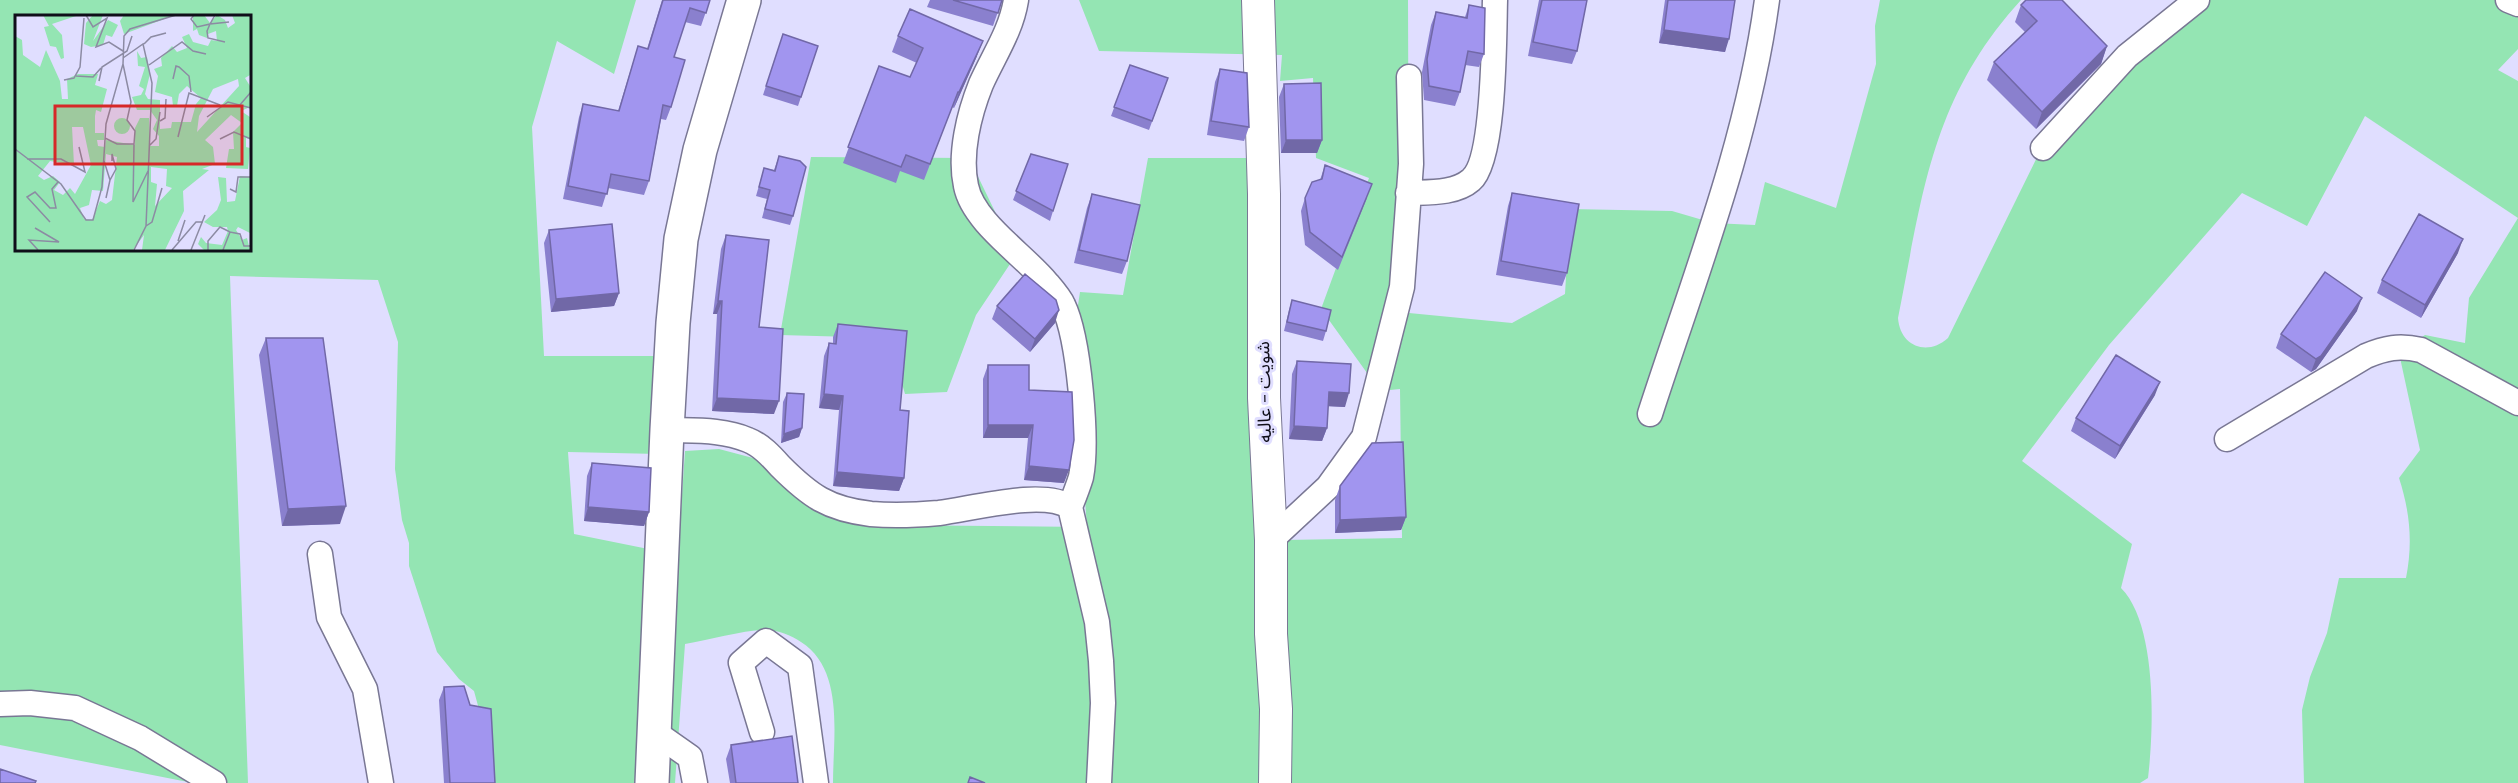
<svg xmlns="http://www.w3.org/2000/svg" width="2518" height="783" viewBox="0 0 2518 783" font-family="'DM Sans','Noto Sans Arabic',sans-serif">
<style>
.green{fill:#94e5b3;fill-rule:evenodd}
.lines{fill:none;stroke-linecap:round;stroke-linejoin:round}
.minor-casing{stroke:#797794;stroke-width:27}
.tertiary-casing{stroke:#797794;stroke-width:34}
.secondary-casing{stroke:#797794;stroke-width:36}
.minor{stroke:#fff;stroke-width:24}
.tertiary{stroke:#fff;stroke-width:32}
.secondary{stroke:#fff;stroke-width:33}
.wall{fill:#8a80ce}
.shaded-wall{fill:#7168a7}
.building{fill:#a195ef;stroke:#7168a7;stroke-width:1.5}
.labels{text-anchor:middle;dominant-baseline:central;stroke-width:6;stroke-linejoin:round;paint-order:stroke}
.street-label{font-size:18px;fill:#0f0e19;stroke:#e0deff}
.inset-road{fill:none;stroke:#8c8ba3;stroke-width:1.5}
.view{fill:#d62828;fill-opacity:0.15;stroke:#d62828;stroke-width:3}
.inset-edge{fill:none;stroke:#0f0e19;stroke-width:3}
</style>
<rect width="100%" height="100%" fill="#e0deff"/>
<!-- green -->
<path class="green" d="M0,0H636L614,74L557,41L532,127L544,356H658L659,454L568,452L574,534L678,555L685,451L719,449L753,458L884,525L1087,527L1073,338L1080,292L1123,295L1148,158H1263L1284,540L1402,538L1400,389L1380,391L1321,309L1369,178L1316,158L1313,78L1280,81L1282,55L1099,51L1079,0H1408L1409,313L1512,323L1565,294L1570,209L1672,211L1713,223L1755,225L1765,182L1836,208L1876,64L1875,26L1880,0H2021C1931,99 1923,193 1898,318C1900,346 1927,357 1948,338L2052,127L2178,0H2518V49L2498,70L2518,81V218L2365,116L2307,226L2242,193L2109,345L2022,461L2132,544L2121,588C2157,624 2154,728 2148,778L2140,783H833C833,737 845,670 801,642C791,635 778,630 766,630C743,630 709,640 685,644L675,783H483V724L474,691L459,679L437,652L409,566V543L402,520L395,469L398,342L378,280L230,276L248,783H193L0,745ZM16,16H249V249H16Z
M811,157L969,158L1016,255L976,315L947,392L905,394L889,338L780,335Z
M2518,218V783H2304L2302,710L2310,677L2327,633L2339,578H2406C2413,543 2410,512 2399,478L2420,450L2399,353L2425,335L2465,343L2469,298Z"/>
<g class="lines">
<!-- minor casing -->
<g class="minor-casing">
<path id="minor" d="M1016,0C1011,31 994,55 981,84C969,114 959,154 966,186C973,222 1024,255 1047,283C1053,290 1060,298 1063,305C1079,338 1088,441 1081,477C1078,487 1074,497 1070,507
M2508,0L2518,4
M2043,148L2127,56L2197,0
M1408,193C1428,192 1455,194 1471,180C1495,160 1494,34 1495,0
M1650,414C1694,278 1748,142 1767,0
M667,430C693,431 723,429 748,440C761,445 771,456 780,466C810,496 828,509 871,514C894,516 916,515 939,513C972,509 1043,489 1070,507L1097,622L1101,661L1103,703L1099,783
M2227,439L2366,356C2385,348 2399,345 2421,350L2518,403
M1271,540L1328,487L1364,437L1402,287L1411,164L1409,77
M320,554L329,617L365,689L381,783
M0,704L30,703L75,708L140,738L214,783
M653,731L690,757L695,783
M762,732L741,663L766,641L800,666L816,783"/>
</g>
<!-- tertiary casing -->
<g class="tertiary-casing">
<path id="tertiary" d="M1258,0L1264,194V398L1271,540V634L1276,709L1275,783"/>
</g>
<!-- secondary casing -->
<g class="secondary-casing">
<path id="secondary" d="M652,783L667,430L673,323L681,239L700,150L744,0"/>
</g>
<!-- minor -->
<use href="#minor" class="minor"/>
<!-- tertiary -->
<use href="#tertiary" class="tertiary"/>
<!-- secondary -->
<use href="#secondary" class="secondary"/>
</g>
<!-- wall -->
<path class="wall" d="M662,0H710L701,26L685,22L674,57L671,107L666,120L661,119L649,181L644,195L608,188L602,207L563,199L579,117L583,104L618,111L638,46L647,49Z
M930,0H1002L993,26L927,7Z
M1539,0H1587L1577,51L1572,64L1528,56Z
M1665,0H1735L1725,52L1659,43Z
M1469,5L1484,54L1479,67L1465,65L1460,92L1455,106L1424,100L1422,72L1431,25L1436,12L1465,17Z
M2021,5L2107,46L2101,64L2036,129L1987,80L1994,62L2025,32L2015,22Z
M783,34L818,46L798,106L763,95Z
M898,36L977,56L954,108L952,107L924,180L900,171L896,183L843,163L879,66L910,77L917,63L892,52Z
M1130,65L1168,78L1149,130L1111,116Z
M1220,69L1249,127L1244,141L1207,135L1215,82Z
M1284,84L1322,140L1317,153H1281L1279,97Z
M1031,154L1053,211L1050,221L1013,200Z
M779,156L793,216L790,225L762,218L767,199L756,196L764,168L774,170Z
M1325,165L1367,198L1338,270L1305,245L1301,211L1305,198L1320,180Z
M1512,193L1567,273L1562,286L1496,275L1508,206Z
M1092,194L1127,261L1122,274L1074,263L1087,208Z
M549,230L619,293L614,306L551,312L544,243Z
M726,235L759,327L774,414L712,411L717,314H713L721,249Z
M2458,253L2421,318L2377,293L2382,280Z
M1292,300L1326,331L1323,341L1284,331L1289,310Z
M997,306L1055,323L1030,352L992,319Z
M2357,311L2316,369L2311,372L2276,348L2281,334Z
M838,324L900,410L904,478L899,491L833,486L839,410L819,408L824,356L829,343H833V337Z
M266,338L340,524L282,526L259,355Z
M1297,361L1345,407L1328,406L1327,428L1322,441L1289,439L1292,374Z
M988,365L1029,390L1064,483L1024,480L1028,438H983V379Z
M787,393L802,428L799,437L781,443L783,402Z
M2155,395L2115,459L2071,431L2076,418Z
M592,463L649,512L644,526L584,521L587,476Z
M1340,486L1406,517L1401,530L1335,533V500Z
M444,687L470,705L495,783H444L439,700Z
M731,745L798,783H730L726,759Z"/>
<!-- shaded-wall -->
<path class="shaded-wall" d="M1664,30L1729,39L1725,52L1659,43Z
M983,41L977,56L954,108L959,92Z
M2107,46L2101,64L2036,129L2042,112Z
M1286,140H1322L1317,153H1281Z
M2463,239L2458,253L2421,318L2425,305Z
M619,293L614,306L551,312L556,299Z
M2362,298L2357,311L2316,369L2311,372L2316,359Z
M718,301H722L717,314H713Z
M1059,310L1055,323L1030,352L1035,339Z
M2160,382L2155,395L2115,459L2120,446Z
M1329,392L1349,393L1345,407L1324,406Z
M824,394L843,396L839,410L819,408Z
M717,398L779,401L774,414L712,411Z
M988,425H1033L1028,438H983Z
M1294,426L1327,428L1322,441L1289,439Z
M802,428L799,437L781,443L784,434Z
M1029,466L1069,470L1064,483L1024,480Z
M837,472L904,478L899,491L833,486Z
M346,506L340,524L282,526L288,509Z
M588,507L649,512L644,526L584,521Z
M1406,517L1401,530L1335,533L1340,520Z"/>
<!-- building -->
<path class="building" d="M663,0H710L706,13L690,8L674,57L685,60L671,107L663,105L649,181L611,174L607,194L568,186L583,104L619,111L638,46L648,49Z
M953,0H1002L998,13Z
M1542,0H1587L1577,51L1533,42Z
M1668,0H1735L1729,39L1664,30Z
M2026,0H2062L2107,46L2042,112L1994,62L2037,21L2021,5Z
M1469,5L1485,8L1484,54L1468,51L1460,92L1429,86L1427,59L1436,12L1467,18Z
M910,9L983,41L959,92H958L930,164L906,155L901,167L848,147L879,66L910,77L923,48L898,36Z
M783,34L818,46L801,97L766,86Z
M1130,65L1168,78L1152,121L1114,107Z
M1220,69L1247,73L1249,127L1211,121Z
M1321,83L1322,140H1286L1284,84Z
M1031,154L1068,164L1053,211L1016,191Z
M779,156L800,161L806,167L793,216L765,209L770,190L759,187L764,168L775,171Z
M1325,165L1372,184L1342,257L1310,232L1305,198L1312,182L1322,179Z
M1512,193L1579,204L1567,273L1501,261Z
M1092,194L1140,205L1127,261L1079,250Z
M2419,214L2463,239L2425,305L2382,280Z
M612,224L619,293L556,299L549,230Z
M726,235L769,240L759,327L783,329L779,401L717,398L722,301H718Z
M2325,272L2362,298L2321,356L2316,359L2281,334Z
M1025,274L1056,300L1059,310L1035,339L997,306Z
M1292,300L1331,310L1326,331L1287,322Z
M838,324L907,331L900,410L909,411L904,478L837,472L843,396L824,394L829,343L836,344Z
M266,338H323L346,506L288,509Z
M2116,355L2160,382L2120,446L2076,418Z
M1297,361L1351,364L1349,393L1329,392L1327,428L1294,426Z
M988,365H1029V390L1072,392L1074,440L1069,470L1029,466L1033,425H988Z
M787,393L804,394L802,428L784,434Z
M1403,442L1406,517L1340,520V486L1372,443Z
M592,463L651,468L649,512L588,507Z
M464,686L470,705L491,709L495,783H450L444,687Z
M792,736L798,783H736L731,745Z
M0,769L36,781L35,783H0Z
M970,777L985,783H968Z"/>
<g class="labels">
<!-- street labels -->
<g class="street-label">
<text transform="translate(1264 392) rotate(-91)">شويت - عاليه</text>
</g>
</g>
<!-- overview -->
<g transform="translate(15 15)">
<rect width="236" height="236" fill="#e0deff"/>
<path d="M28,0H64L37,9L47,20L49,43L46,44L41,32L35,31L29,12L34,11ZM78,0H88L78,26L93,5L103,10L97,22L91,20L88,30L76,32L69,29L71,8ZM109,0H160L109,19L105,6ZM178,0H189L195,8L202,0L210,5L213,13L220,8L217,0H235V60L230,63L235,71V92L226,96L235,102V124L231,123V132L235,133L233,154L211,153L214,134H219L218,117L227,108L216,100L190,125L198,132L200,149L187,154L194,155L168,176L169,196L150,235H127L129,220L118,235H0V21L7,25L8,40L25,52L31,35L45,66L47,84H53L52,64L63,59H83L80,70L92,74L86,97L81,95L80,101V118H89V125H82L83,131L90,132L91,125L120,130V113L125,103H134L135,131H144V121L138,114L142,105L135,95H122L117,82L126,80L129,74L124,71L130,52L123,51L122,36L126,43L132,42L135,59L130,79L133,84L145,85V114L156,113L157,107H176L181,89L186,83L172,71L164,79L162,91H158L157,82L140,77L143,61L139,54L147,51L146,43L157,31L162,37L172,33L167,22L174,19L178,27L193,31L196,25L202,26L201,16L193,19L192,23L184,20L182,14L178,16ZM223,64L224,71L182,117L184,101L198,74ZM57,112H68L76,150L60,179L55,173L48,180L39,175L45,167L38,161L29,165L23,161L35,146L59,150ZM91,139L102,142L97,185L91,189L85,186L77,205L69,204L65,193L74,190L77,175L88,176ZM136,152L152,154L151,171L157,173L140,191L142,169L136,167ZM99 111a8 8 0 1 1 16 0a8 8 0 1 1-16 0ZM225,161L235,162V218L223,212L221,215L227,225L232,223L235,235H189L183,229L186,222L191,228L207,230L213,216L212,212H198L189,207L202,195L206,185L203,162L211,163L212,187L220,186Z" fill="#94e5b3" fill-rule="evenodd"/>
<path class="inset-road" d="M71,0L78,12L92,3L81,32L94,27L108,36M179,0L176,4L182,12L195,9L200,0M210,27L193,23L192,16L195,9L214,7M129,29L136,22L151,18M108,43L128,29L137,68L131,211L119,235M108,49L116,87L112,105L120,116L119,129M134,50L167,27L178,36L191,39M61,61L78,62L86,53M158,64L161,51L164,52L174,61L176,77M49,65L59,63L65,52L69,3M84,66L87,52L112,36L117,21M224,91L236,77M192,102L213,87L236,93M145,106L150,103L151,84M163,122L174,78L205,90M90,123L102,129H119L118,187L133,156M205,124L219,117L236,124M134,131L141,124L145,97M0,134L46,169L71,205H78L87,172L91,109L108,49L109,21L115,14L161,0M12,144H46L70,157L64,132M89,146L95,165L101,154L97,139V146M215,174L221,177L223,162H236M91,183L95,165M35,207L12,182L20,177L35,193H41L37,174L43,167M131,211L137,207L147,173M20,213L44,227L14,225L23,235M163,226L170,205M157,235L181,207H188M176,235L190,200M193,235V226L205,212L215,217M208,235L215,217L225,219L229,231H236"/>
<path class="view" d="M40,91H227V149H40Z"/>
<rect width="236" height="236" class="inset-edge"/>
</g>
</svg>
